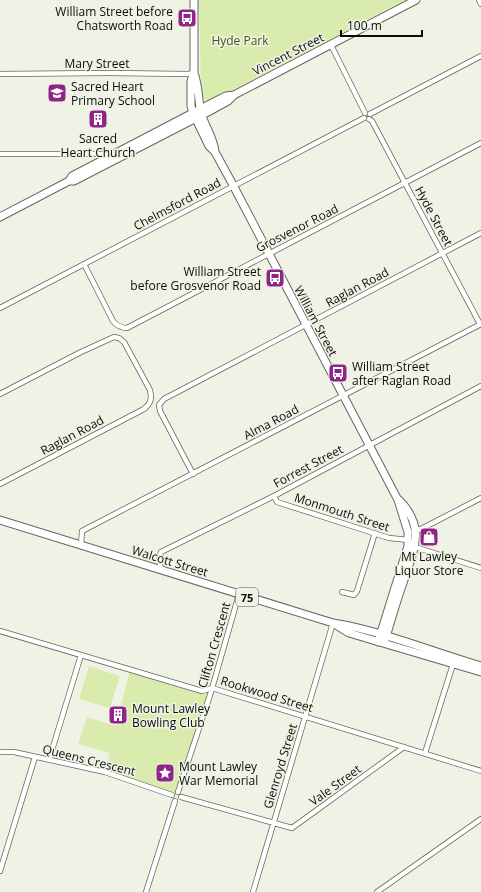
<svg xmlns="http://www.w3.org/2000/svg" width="481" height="892" viewBox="0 0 481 892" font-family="'Open Sans',sans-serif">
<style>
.green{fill:#daecad}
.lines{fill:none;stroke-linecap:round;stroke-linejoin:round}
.minor-casing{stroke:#64675c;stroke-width:6}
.primary-casing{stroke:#64675c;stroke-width:9}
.minor{stroke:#fff;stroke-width:4.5}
.primary{stroke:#fff;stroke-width:7}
.labels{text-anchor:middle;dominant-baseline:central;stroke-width:3;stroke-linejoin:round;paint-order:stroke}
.shield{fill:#eff3e6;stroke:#50524b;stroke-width:1}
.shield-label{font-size:11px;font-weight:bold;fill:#0c0d09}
.poi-label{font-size:12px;fill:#0c0d09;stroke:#eff3e6;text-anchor:start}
.park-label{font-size:12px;fill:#465315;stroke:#eff3e6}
.street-label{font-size:12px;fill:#0c0d09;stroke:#eff3e6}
</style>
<rect width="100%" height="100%" fill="#eff3e6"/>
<!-- green -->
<path class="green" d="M199,0H405L239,87L207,101L202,98L201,95Z
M89,666L120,676L110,708L79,699Z
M130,670L201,691L211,692L177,796L105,772L112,744L109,753L78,744L87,717L116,726Z"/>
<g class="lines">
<!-- minor casing -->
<g class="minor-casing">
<path id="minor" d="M479,0L481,4
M331,45L365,113
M0,74L107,73L188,74L194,73
M370,114L481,56
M369,119L372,121L480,324
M0,154H102L110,156
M84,264L113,321C117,326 121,328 127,328L481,143
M0,308L364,118
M0,394L81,352L114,337L119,338L124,342L150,390C152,399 151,403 144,409L0,484
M193,474L160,411L159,405L164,399L481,233
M274,496L277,502L389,538L409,540
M415,530L421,529L481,498
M81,545L82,531L481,324
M415,547L481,568
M161,570L159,558L161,552L274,496L481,386
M342,592L354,595L357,591L375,533
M0,631L202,691L212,688L481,771
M0,752H14L105,772L172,795
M425,753L454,661
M49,760L81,655
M178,792L211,692L239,594
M181,797L292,828L404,747
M0,871L35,757
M146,892L175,801
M253,892L333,623
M377,892L481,819"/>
</g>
<!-- primary casing -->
<g class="primary-casing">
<path id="primary" d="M194,0V73L191,81V106L193,113L209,146L215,152L233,185L398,500L408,532V546L378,642
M194,73C199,86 198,100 201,113C205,127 214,138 215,152
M69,181H74L208,112L228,101L234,95
M0,217L69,181L72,176L206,106L226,96L234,95L416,0
M0,520L333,623C383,631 432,652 481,666
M336,625L349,633L481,672
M385,640C391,621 396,602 403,583C413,551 427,528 399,500"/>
</g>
<!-- minor -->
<use href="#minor" class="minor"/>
<!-- primary -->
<use href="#primary" class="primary"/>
</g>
<!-- icons -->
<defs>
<g id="bus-square" transform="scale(1)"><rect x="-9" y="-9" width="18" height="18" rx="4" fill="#902589" stroke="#eff3e6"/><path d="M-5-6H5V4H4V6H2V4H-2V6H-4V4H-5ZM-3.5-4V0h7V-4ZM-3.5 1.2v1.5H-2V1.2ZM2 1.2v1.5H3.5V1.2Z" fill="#fff"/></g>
<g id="school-square" transform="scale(1)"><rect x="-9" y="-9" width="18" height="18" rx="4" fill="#902589" stroke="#eff3e6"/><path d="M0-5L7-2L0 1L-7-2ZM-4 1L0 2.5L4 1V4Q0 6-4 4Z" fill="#fff"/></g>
<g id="building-square" transform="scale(1)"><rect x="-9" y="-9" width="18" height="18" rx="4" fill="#902589" stroke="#eff3e6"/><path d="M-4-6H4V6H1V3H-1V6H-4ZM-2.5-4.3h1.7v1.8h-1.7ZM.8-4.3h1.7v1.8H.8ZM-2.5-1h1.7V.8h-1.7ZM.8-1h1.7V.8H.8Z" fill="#fff"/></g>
<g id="shop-square" transform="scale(1)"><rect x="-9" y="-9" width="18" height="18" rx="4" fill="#902589" stroke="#eff3e6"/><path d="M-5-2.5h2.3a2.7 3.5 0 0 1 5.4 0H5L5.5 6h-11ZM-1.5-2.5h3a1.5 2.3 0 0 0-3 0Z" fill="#fff"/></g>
<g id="sight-square" transform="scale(1)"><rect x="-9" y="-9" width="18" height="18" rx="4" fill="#902589" stroke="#eff3e6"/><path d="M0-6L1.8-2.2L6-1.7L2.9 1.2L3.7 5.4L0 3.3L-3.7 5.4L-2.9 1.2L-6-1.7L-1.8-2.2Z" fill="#fff"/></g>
</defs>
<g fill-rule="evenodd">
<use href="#bus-square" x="187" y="18"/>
<use href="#school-square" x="57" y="93"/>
<use href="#building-square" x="98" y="119"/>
<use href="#bus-square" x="275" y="278"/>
<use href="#bus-square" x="338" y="373"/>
<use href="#shop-square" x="429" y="537"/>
<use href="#building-square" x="118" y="715"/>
<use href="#sight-square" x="165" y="773"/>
</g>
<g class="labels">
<!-- shield labels -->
<rect class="shield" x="236" y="588" width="22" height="18" rx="3"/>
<g class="shield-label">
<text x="247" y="597">75</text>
</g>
<!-- poi labels -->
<g class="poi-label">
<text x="173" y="11" text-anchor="end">William Street before<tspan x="173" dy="14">Chatsworth Road</tspan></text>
<text x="71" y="86">Sacred Heart<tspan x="71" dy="14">Primary School</tspan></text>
<text x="98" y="138" text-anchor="middle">Sacred<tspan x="98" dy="14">Heart Church</tspan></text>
<text x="261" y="271" text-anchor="end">William Street<tspan x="261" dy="14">before Grosvenor Road</tspan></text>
<text x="352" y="366">William Street<tspan x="352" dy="14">after Raglan Road</tspan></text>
<text x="429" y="556" text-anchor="middle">Mt Lawley<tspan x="429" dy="14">Liquor Store</tspan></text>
<text x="132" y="708">Mount Lawley<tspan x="132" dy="14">Bowling Club</tspan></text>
<text x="179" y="766">Mount Lawley<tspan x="179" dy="14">War Memorial</tspan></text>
</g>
<!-- park labels -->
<g class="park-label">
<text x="240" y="40">Hyde Park</text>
</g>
<!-- street labels -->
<g class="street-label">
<text transform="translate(288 54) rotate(-27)">Vincent Street</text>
<text x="97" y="63">Mary Street</text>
<text transform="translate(177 204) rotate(-28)">Chelmsford Road</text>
<text transform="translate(434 216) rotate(62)">Hyde Street</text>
<text transform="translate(297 228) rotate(-27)">Grosvenor Road</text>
<text transform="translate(357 287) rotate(-28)">Raglan Road</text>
<text transform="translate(316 321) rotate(62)">William Street</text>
<text transform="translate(271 422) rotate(-28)">Alma Road</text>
<text transform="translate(72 435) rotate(-28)">Raglan Road</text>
<text transform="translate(308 466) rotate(-28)">Forrest Street</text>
<text transform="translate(342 512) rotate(18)">Monmouth Street</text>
<text transform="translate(170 561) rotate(17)">Walcott Street</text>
<text transform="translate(214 645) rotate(-74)">Clifton Crescent</text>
<text transform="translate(267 694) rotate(17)">Rookwood Street</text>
<text transform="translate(89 760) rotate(14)">Queens Crescent</text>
<text transform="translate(280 766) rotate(-73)">Glenroyd Street</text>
<text transform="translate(335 785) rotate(-36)">Vale Street</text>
</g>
</g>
<!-- scale -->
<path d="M341 30v6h81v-6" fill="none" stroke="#0c0d09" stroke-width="2"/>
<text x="347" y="30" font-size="12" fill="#0c0d09" stroke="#eff3e6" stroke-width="3" paint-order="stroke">100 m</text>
</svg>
